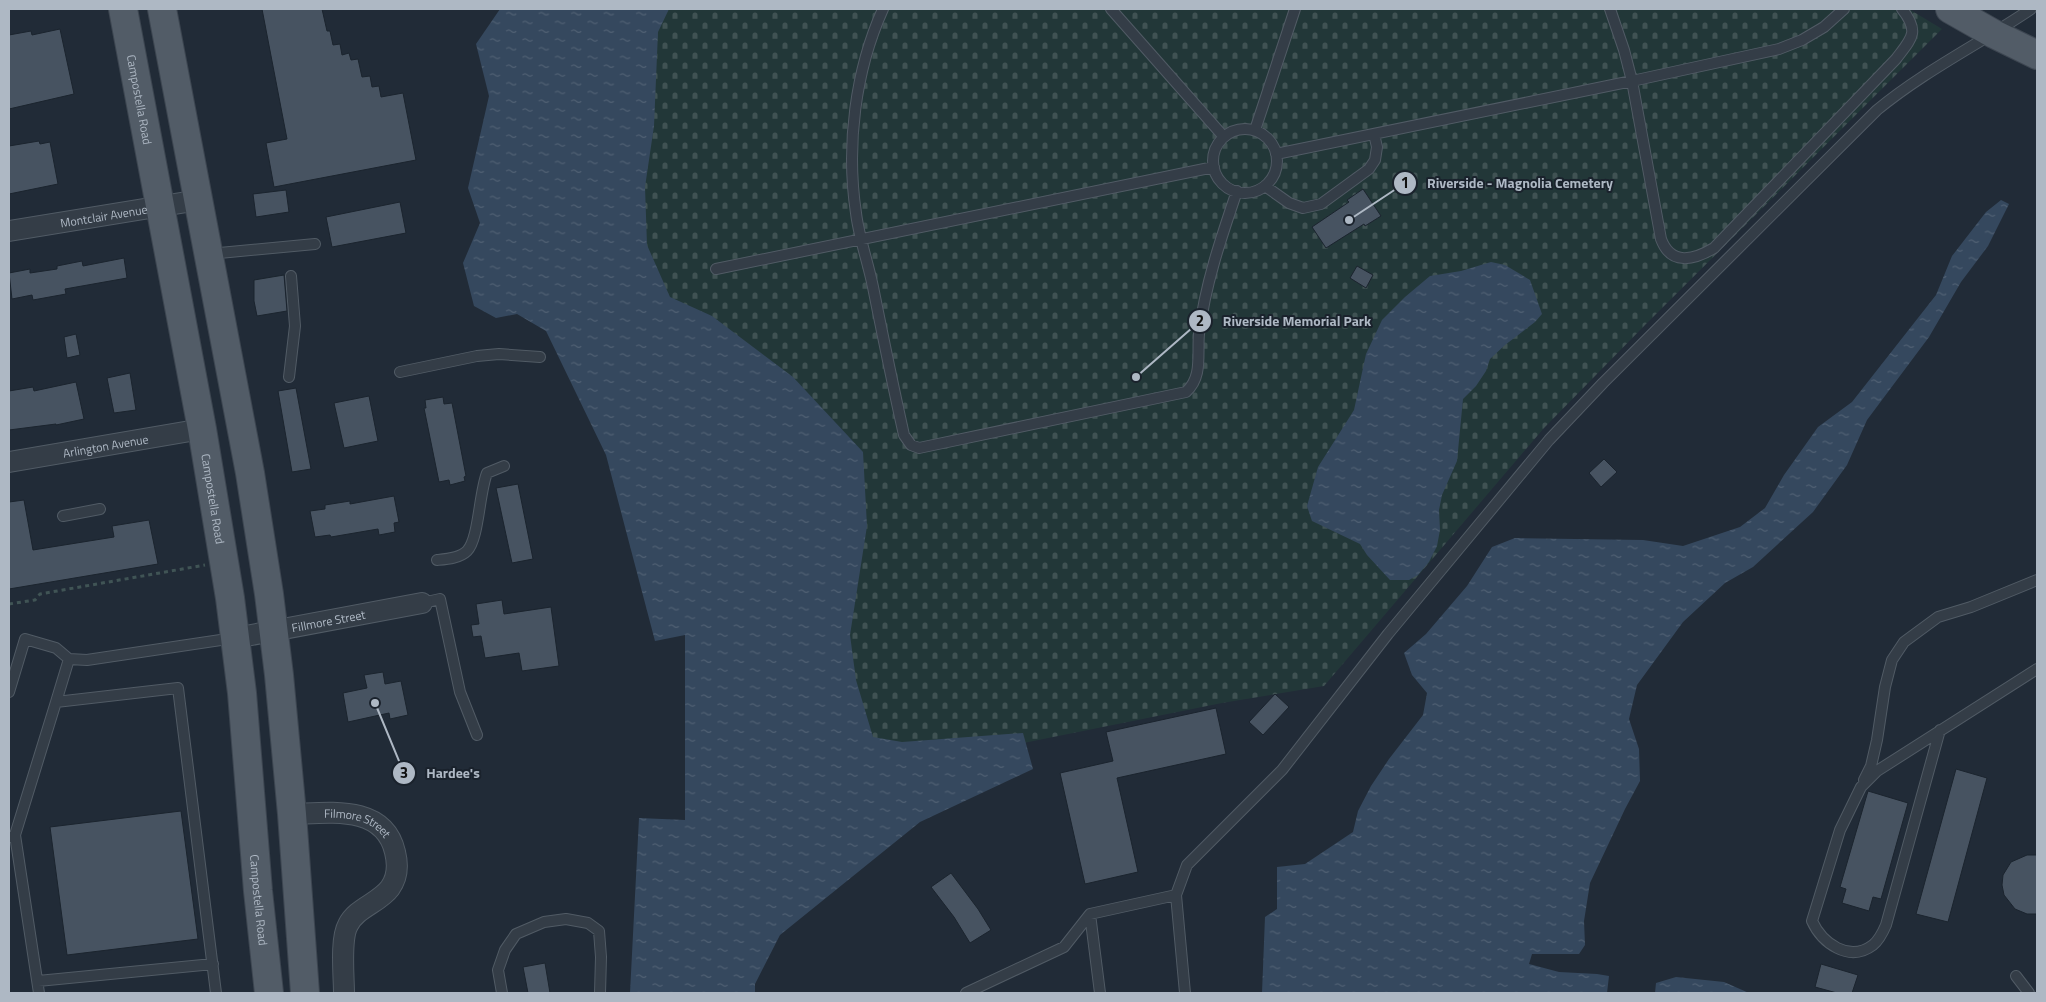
<svg xmlns="http://www.w3.org/2000/svg" width="2046" height="1002" viewBox="0 0 2046 1002" font-family="'Titillium Web',sans-serif">
<style>
.cemetery{fill:url(#cemetery-stones)}
.water{fill:url(#water-ripples)}
.building{fill:#475361;stroke:#1b242e}
.lines{fill:none;stroke-linecap:round;stroke-linejoin:round}
.lane-casing{stroke:#515b65;stroke-width:12}
.street-casing{stroke:#515b65;stroke-width:22}
.primary-casing{stroke:#3d4651;stroke-width:30}
.path{stroke:#405455;stroke-width:3;stroke-dasharray:4 4;stroke-linecap:butt}
.lane{stroke:#343d47;stroke-width:10}
.street{stroke:#343d47;stroke-width:20}
.primary{stroke:#525c67;stroke-width:28}
.labels{text-anchor:middle;dominant-baseline:central;stroke-width:4;stroke-linejoin:round;paint-order:stroke}
.street-label{font-size:12px;fill:#aeb8c4;stroke:#1a222c}
.leader{fill:none;stroke:#aeb8c4;stroke-width:2}
.callout-dot{fill:#aeb8c4;stroke:#1a222c;stroke-width:2}
.mark-label{font-size:15px;text-anchor:middle;font-weight:bold;fill:#111}
.callout-label{font-size:14px;text-anchor:middle;font-weight:bold;fill:#aeb8c4;stroke:#1a222c;stroke-width:4;stroke-linejoin:round;paint-order:stroke}
</style>
<defs>
<pattern id="cemetery-stones" width="16" height="16" patternUnits="userSpaceOnUse" patternTransform="scale(1.25)"><rect width="16" height="16" fill="#223738"/><path d="M2 7V4a2 2 0 0 1 4 0v3zM10 15v-3a2 2 0 0 1 4 0v3z" fill="#405253"/></pattern>
<pattern id="water-ripples" width="26" height="14" patternUnits="userSpaceOnUse" patternTransform="scale(1.25)"><rect width="26" height="14" fill="#35485e"/><path d="M2 4q2-2 4 0t4 0M15 11q2-2 4 0t4 0" fill="none" stroke="#506073"/></pattern>
</defs>
<rect width="100%" height="100%" fill="#212b37"/>
<!-- cemetery -->
<path class="cemetery" d="M650,9H1909L1942,29L1645,325L1544,428L1324,686L1222,703L774,793L642,279Z"/>
<!-- water -->
<path class="water" d="M500,9H669L658,32L654,126L645,187L647,245L670,297L712,316L793,377L863,452L867,526L850,635L856,680L873,737L902,742L1023,733L1033,769L920,822L780,935L755,984V993H630L639,818L685,820V635L655,641L606,455L546,331L517,314L496,318L474,306L463,263L480,223L468,188L489,96L476,44Z
M2001,200L2009,204L1988,246L1961,282L1929,337L1867,420L1847,465L1813,512L1753,567L1725,583L1683,622L1637,685L1629,719L1639,749L1640,781L1625,809L1590,883L1584,921L1585,945L1579,954H1532L1529,964L1559,972L1597,974L1609,976L1607,993H1262L1265,917L1277,909V867L1305,864L1353,832L1358,811L1371,786L1389,759L1423,715L1427,693L1412,675L1404,653L1426,634L1467,586L1492,547L1515,538L1643,540L1683,546L1740,527L1765,508L1784,475L1818,427L1852,402L1936,295L1952,256L1986,212Z
M1491,262L1505,265L1530,280L1542,314L1535,322L1505,345L1490,359L1486,371L1476,386L1463,399L1457,461L1442,495L1439,510L1440,530L1437,546L1429,562L1418,575L1409,580H1390L1367,555L1360,544L1312,521L1307,506L1318,467L1354,410L1366,354L1382,320L1405,297L1430,276L1461,271Z
M1676,977L1724,982L1749,993H1655L1656,983Z"/>
<!-- building -->
<path class="building" d="M262,9H322L327,31H330L333,45L340,44L342,55L349,53L351,60L358,59L362,77L370,76L372,87L379,86L381,97L403,93L416,160L274,187L266,143L287,139Z
M60,29L74,94L9,109V35L31,31L32,35Z
M39,141L40,144L50,142L58,184L9,194V146Z
M1363,189L1381,216L1365,226L1364,224L1326,248L1312,227L1349,202L1347,200Z
M286,190L289,212L256,217L253,194Z
M400,202L406,233L332,247L326,217Z
M124,258L127,278L65,289L66,294L33,300L32,295L12,299L9,273L30,269V273L57,269V266L82,261L83,266Z
M1357,266L1373,275L1366,288L1350,278Z
M284,275L287,311L257,316L254,301V280Z
M76,334L80,355L67,358L64,337Z
M130,373L136,410L114,413L107,378Z
M76,382L84,419L56,425V424L9,430V391L33,387L34,391Z
M296,388L311,469L292,472L278,391Z
M369,396L378,441L344,448L334,403Z
M443,397L444,404L452,403L466,476L464,477L465,481L450,485L449,480L439,482L424,408H426L425,400Z
M1604,459L1617,472L1601,487L1589,473Z
M518,484L533,559L512,563L496,488Z
M394,496L399,522L394,523L395,532L379,535L378,529L331,537L330,535L315,537L310,511L325,509V505L350,501V504Z
M24,500L33,550L114,537L112,526L149,520L158,564L9,589V502Z
M502,600L504,614L551,607L559,666L522,671L519,653L485,658L481,636L473,637L471,625L479,624L476,604Z
M383,672L385,684L401,681L408,715L390,719L389,713L348,722L343,693L367,688L364,675Z
M1275,694L1289,707L1263,735L1249,722Z
M1216,708L1226,754L1117,778L1138,872L1085,884L1060,773L1113,761L1106,732Z
M1956,769L1987,778L1948,922L1916,914Z
M1868,791L1908,803L1881,899L1873,897L1869,911L1842,903L1846,889L1840,887Z
M181,811L198,939L67,955L50,827Z
M2027,855H2037V914H2027L2015,909L2004,895L2002,885L2003,875L2011,862Z
M951,873L978,909L991,930L970,943L954,917L931,887Z
M545,963L550,993H528L523,967Z
M1821,964L1858,975L1852,993H1837L1815,987Z"/>
<g class="lines">
<!-- lane casing -->
<g class="lane-casing">
<path id="lane" d="M883,9C855,71 846,146 856,213C859,238 868,262 873,287C883,337 893,386 904,435L911,445L919,448L1186,392C1203,377 1197,354 1199,334C1205,285 1221,238 1237,191
M1111,9L1224,137
M1844,9L1824,27L1802,40L1779,49L1632,81L1661,239C1671,266 1694,260 1714,248L1896,59C1912,38 1920,32 1902,9
M1213 161a32 32 0 1 1 64 0a32 32 0 1 1-64 0Z
M1255,130L1295,9
M1276,154L1632,81L1624,50L1610,9
M1265,186L1289,203L1303,208L1321,204L1369,169L1375,160L1377,147L1374,134
M209,254L315,244
M716,269L1214,167
M400,372L477,356L499,354L540,357
M289,377L295,326L291,276
M63,516L100,509
M437,560C447,559 460,558 467,551C479,539 479,493 487,473L504,466
M422,603L440,599L460,692L477,735
M69,659L56,702L178,688L216,993
M9,692L25,639L56,648L69,659L87,660L234,638
M1940,730L1886,925C1883,932 1879,940 1873,945C1849,963 1822,943 1812,921L1840,830L1861,787L1877,771L2037,669
M1864,780L1871,766L1877,740L1885,687L1892,660L1904,642L1938,617L1971,607L2037,580
M15,835L39,993
M11,837L15,835L56,702
M1090,914L1100,993
M2016,976L2029,993
M38,981L213,964
M502,993L498,970L505,950L516,934L544,922L566,919L588,923L599,931L601,957L600,993
M966,993L1064,947L1090,914L1176,895
M1185,993L1176,895L1187,865L1282,770L1388,634L1549,440L1603,383L1877,110C1924,71 1981,43 2031,9"/>
</g>
<!-- street casing -->
<g class="street-casing">
<g id="street">
<path id="s1" d="M9,231L199,200"/>
<path id="s2" d="M9,462L202,429"/>
<path id="s3" d="M235,638L422,603"/>
<path id="s4" d="M292,814C329,813 384,804 395,852C398,864 398,877 390,888C379,903 356,908 348,925C340,939 344,977 344,993"/>
</g>
</g>
<!-- primary casing -->
<g class="primary-casing">
<g id="primary">
<path id="s5" d="M123,9L202,429L230,598L242,693L258,891L269,993"/>
<path d="M162,9L250,473L269,594L279,675L292,814L305,993"/>
<path d="M1950,9L1994,34L2037,55"/>
</g>
</g>
<!-- path -->
<path class="path" d="M9,604L35,600L40,594L205,565"/>
<!-- lane -->
<use href="#lane" class="lane"/>
<!-- street -->
<use href="#street" class="street"/>
<!-- primary -->
<use href="#primary" class="primary"/>
</g>
<g class="labels">
<!-- street labels -->
<g class="street-label">
<text stroke="none"><textPath href="#s5" startOffset="92">Campostella Road</textPath></text>
<text stroke="none"><textPath href="#s1" startOffset="96">Montclair Avenue</textPath></text>
<text stroke="none"><textPath href="#s2" startOffset="98">Arlington Avenue</textPath></text>
<text stroke="none"><textPath href="#s5" startOffset="498">Campostella Road</textPath></text>
<text stroke="none"><textPath href="#s3" startOffset="95">Fillmore Street</textPath></text>
<text stroke="none"><textPath href="#s4" startOffset="68">Filmore Street</textPath></text>
<text stroke="none"><textPath href="#s5" startOffset="902">Campostella Road</textPath></text>
</g>
</g>
<!-- callouts -->
<path class="leader" d="M1349 220L1405 183M1136 377L1200 321M375 703L404 773"/>
<g class="callout-dot">
<circle cx="1349" cy="220" r="5"/>
<circle cx="1136" cy="377" r="5"/>
<circle cx="375" cy="703" r="5"/>
<circle cx="1405" cy="183" r="12"/>
<circle cx="1200" cy="321" r="12"/>
<circle cx="404" cy="773" r="12"/>
</g>
<g class="mark-label">
<text x="1405" y="188">1</text>
<text x="1200" y="326">2</text>
<text x="404" y="778">3</text>
</g>
<g class="callout-label">
<text x="1520" y="188">Riverside - Magnolia Cemetery</text>
<text x="1297" y="326">Riverside Memorial Park</text>
<text x="453" y="778">Hardee's</text>
</g>
<!-- border -->
<rect width="2046" height="1002" fill="none" stroke="#aeb8c4" stroke-width="20"/>
</svg>
